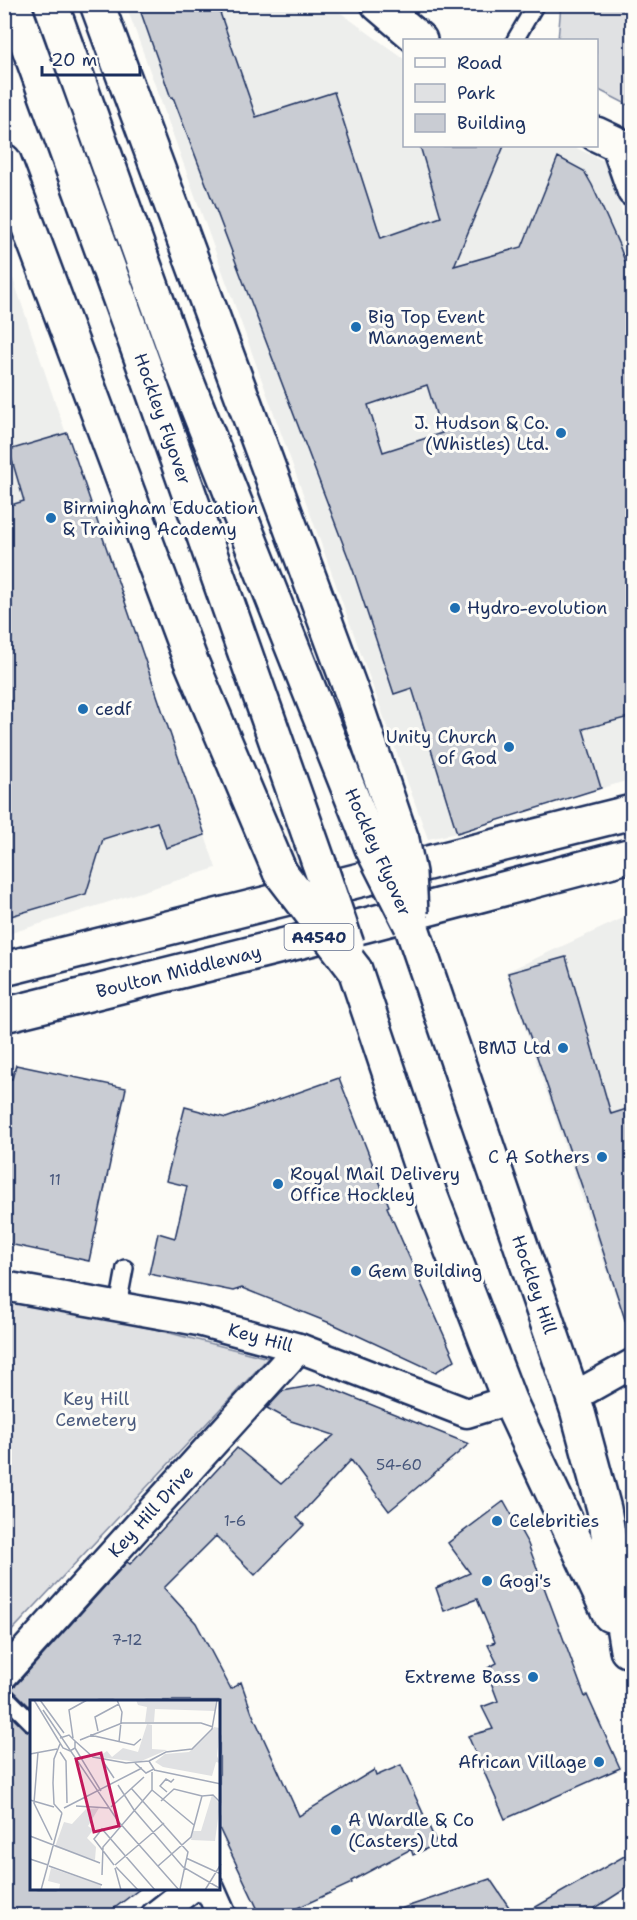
<svg xmlns="http://www.w3.org/2000/svg" width="637" height="1920" viewBox="0 0 637 1920" font-family="'Shantell Sans',sans-serif">
<style>
.built{fill:#edeeec}
.green{fill:#e0e1e3;stroke:#7e88a0;stroke-width:1.5}
.building{fill:#c9ccd3;stroke:#1b2f5e;stroke-width:1.5;fill-rule:evenodd}
.lines{fill:none;stroke-linecap:round;stroke-linejoin:round}
.lane-casing{stroke:#1b2f5e;stroke-width:20}
.street-casing{stroke:#1b2f5e;stroke-width:33}
.secondary-casing{stroke:#1b2f5e;stroke-width:38}
.highway-casing{stroke:#1b2f5e;stroke-width:38}
.lane{stroke:#fdfcf7;stroke-width:15}
.street{stroke:#fdfcf7;stroke-width:28}
.secondary{stroke:#fdfcf7;stroke-width:33}
.highway{stroke:#fdfcf7;stroke-width:33}
.secondary-bridge-casing{stroke:#1b2f5e;stroke-width:38;stroke-linecap:butt}
.secondary-bridge{stroke:#fdfcf7;stroke-width:33}
.poi-dot{fill:#1f6fb2;stroke:#fdfcf7;stroke-width:2}
.labels{text-anchor:middle;dominant-baseline:central;stroke-width:6;stroke-linejoin:round;paint-order:stroke}
.number-label{font-size:15px;fill:#46567b}
.shield{fill:#fdfcf7;stroke:#5f6c8c;stroke-width:1.5}
.shield-label{font-size:16px;font-weight:bold;fill:#1b2f5e}
.poi-label{font-size:18px;fill:#1b2f5e;stroke:#fdfcf7;text-anchor:start}
.street-label{font-size:18px;fill:#1b2f5e;stroke:#fdfcf7}
.park-label{font-size:18px;fill:#4c5c7f;stroke:#fdfcf7}
.inset-road{fill:none;stroke:#a3aaba;stroke-width:1.5}
.view{fill:#c2185b;fill-opacity:0.15;stroke:#c2185b;stroke-width:3}
.inset-edge{fill:none;stroke:#1b2f5e;stroke-width:3}
</style>
<rect width="100%" height="100%" fill="#fdfcf7"/>
<filter id="ink" filterUnits="userSpaceOnUse"><feTurbulence type="fractalNoise" baseFrequency=".0167" numOctaves="2"/><feDisplacementMap in="SourceGraphic" scale="12" xChannelSelector="R" yChannelSelector="G"/><feConvolveMatrix kernelMatrix="1 2 1 2 8 2 1 2 1" color-interpolation-filters="sRGB"/></filter>
<g filter="url(#ink)">
<!-- built -->
<path class="built" d="M126,5H330L404,59V146H572L606,162L632,243V779L457,833L428,839Z
M4,252L57,408L113,565L216,868L5,935Z
M632,914V1305L615,1295L506,972Z"/>
<!-- green -->
<path class="green" d="M561,5H632V107L597,89L596,40H558Z
M5,1298L154,1329L268,1358L5,1638Z"/>
<!-- building -->
<path class="building" d="M138,4H217L256,117L334,92L381,238L441,217L420,146H504L454,266L522,247L558,157L584,171L592,185L619,245L633,283V716L583,729L601,788L457,833L412,688L394,694L353,570L173,97L171,98ZM427,385L442,433L383,452L368,405Z
M67,433L205,835L166,848L157,822L103,839L86,894L4,918V507L24,501L9,450Z
M566,957L611,1114L633,1107V1325L627,1326L586,1198L508,973Z
M16,1065L126,1088L89,1261L4,1243V1077L12,1079Z
M339,1078L389,1206L387,1207L455,1360L436,1372L335,1325L242,1288L233,1291L149,1274L158,1233L175,1238L187,1186L166,1181L185,1107L226,1118Z
M320,1384L469,1444L389,1511L351,1460L297,1518L304,1525L255,1575L216,1536L164,1588L196,1623L231,1689L241,1682L252,1713L299,1816L374,1770L376,1776L401,1765L437,1844L413,1855L411,1849L351,1881L352,1883L280,1916H261L219,1828V1701H32V1709L11,1688L16,1685L127,1562L130,1564L237,1448L281,1484L334,1435L291,1421L267,1408L283,1391Z
M504,1501L528,1544L585,1697L587,1695L620,1768L505,1819L468,1736L493,1729L482,1707L498,1701L486,1669L497,1663L488,1645L495,1642L477,1599L444,1611L436,1588L470,1573L448,1543Z
M4,1709L25,1730L32,1732V1888H141L104,1916H4Z
M633,1851V1884L583,1916H520Z
M490,1879L515,1916H395L394,1911Z"/>
<g class="lines">
<!-- lane casing -->
<g class="lane-casing">
<path id="lane" d="M515,40L536,4
M118,1306L125,1268
M4,1695L32,1723"/>
</g>
<!-- street casing -->
<g class="street-casing">
<g id="street">
<path d="M615,143L632,192"/>
<path id="s1" d="M4,1286L198,1321L299,1348L467,1413L509,1400"/>
<path d="M573,1397L632,1364"/>
<path id="s2" d="M4,1674L299,1348"/>
<path d="M203,1888L210,1889L222,1916"/>
<path d="M155,1916L191,1888"/>
</g>
</g>
<!-- secondary casing -->
<g class="secondary-casing">
<g id="secondary">
<path id="s3" d="M13,4L143,363L319,863"/>
<path d="M51,4L176,354L372,848"/>
<path d="M97,4L353,696L402,840"/>
<path d="M4,161L190,659L280,872"/>
<path id="s4" d="M411,925L577,1409L604,1509L627,1650"/>
<path d="M355,970L430,1194L509,1400L610,1615"/>
</g>
</g>
<!-- highway casing -->
<g class="highway-casing">
<g id="highway">
<path d="M378,4L420,40"/>
<path d="M596,134L632,151"/>
<path d="M4,969L632,812"/>
<path id="s5" d="M4,1015L366,925L632,855"/>
</g>
</g>
<!-- lane -->
<use href="#lane" class="lane"/>
<!-- street -->
<use href="#street" class="street"/>
<!-- secondary -->
<use href="#secondary" class="secondary"/>
<!-- highway -->
<use href="#highway" class="highway"/>
<!-- secondary-bridge casing -->
<g class="secondary-bridge-casing">
<path id="secondary-bridge" d="M402,840L409,873L411,914
M372,848L411,925
M319,863L347,945
M280,872L355,970"/>
</g>
<!-- secondary-bridge -->
<use href="#secondary-bridge" class="secondary-bridge"/>
</g>
</g>
<!-- markers -->
<g class="poi-dot">
<circle cx="356" cy="327" r="6"/>
<circle cx="561" cy="433" r="6"/>
<circle cx="51" cy="518" r="6"/>
<circle cx="455" cy="608" r="6"/>
<circle cx="83" cy="709" r="6"/>
<circle cx="509" cy="747" r="6"/>
<circle cx="563" cy="1048" r="6"/>
<circle cx="602" cy="1157" r="6"/>
<circle cx="278" cy="1184" r="6"/>
<circle cx="356" cy="1271" r="6"/>
<circle cx="497" cy="1521" r="6"/>
<circle cx="487" cy="1581" r="6"/>
<circle cx="533" cy="1677" r="6"/>
<circle cx="599" cy="1762" r="6"/>
<circle cx="336" cy="1830" r="6"/>
</g>
<g class="labels">
<!-- number labels -->
<g class="number-label">
<text x="55" y="1180">11</text>
<text x="399" y="1465">54-60</text>
<text x="235" y="1521">1-6</text>
<text x="127" y="1640">7-12</text>
</g>
<!-- shield labels -->
<rect class="shield" x="284.5" y="924" width="69" height="26" rx="4.5"/>
<g class="shield-label">
<text x="319" y="937">A4540</text>
</g>
<!-- poi labels -->
<g class="poi-label">
<text x="368" y="317">Big Top Event<tspan x="368" dy="21">Management</tspan></text>
<text x="549" y="423" text-anchor="end">J. Hudson &amp; Co.<tspan x="549" dy="21">(Whistles) Ltd.</tspan></text>
<text x="63" y="508">Birmingham Education<tspan x="63" dy="21">&amp; Training Academy</tspan></text>
<text x="467" y="608">Hydro-evolution</text>
<text x="95" y="709">cedf</text>
<text x="497" y="737" text-anchor="end">Unity Church<tspan x="497" dy="21">of God</tspan></text>
<text x="551" y="1048" text-anchor="end">BMJ Ltd</text>
<text x="590" y="1157" text-anchor="end">C A Sothers</text>
<text x="290" y="1174">Royal Mail Delivery<tspan x="290" dy="21">Office Hockley</tspan></text>
<text x="368" y="1271">Gem Building</text>
<text x="509" y="1521">Celebrities</text>
<text x="499" y="1581">Gogi's</text>
<text x="521" y="1677" text-anchor="end">Extreme Bass</text>
<text x="587" y="1762" text-anchor="end">African Village</text>
<text x="348" y="1820">A Wardle &amp; Co<tspan x="348" dy="21">(Casters) Ltd</tspan></text>
</g>
<!-- street labels -->
<g class="street-label">
<text stroke="none"><textPath href="#s3" startOffset="441">Hockley Flyover</textPath></text>
<text transform="translate(378 852) rotate(66)">Hockley Flyover</text>
<text stroke="none"><textPath href="#s5" startOffset="180">Boulton Middleway</textPath></text>
<text stroke="none"><textPath href="#s4" startOffset="380">Hockley Hill</textPath></text>
<text stroke="none"><textPath href="#s1" startOffset="262">Key Hill</textPath></text>
<text stroke="none"><textPath href="#s2" startOffset="219">Key Hill Drive</textPath></text>
</g>
<!-- park labels -->
<g class="park-label">
<text x="96" y="1399">Key Hill<tspan x="96" dy="21">Cemetery</tspan></text>
</g>
</g>
<!-- overview -->
<g transform="translate(30 1700)">
<rect width="190" height="190" fill="#fdfcf7"/>
<path d="M106,0H186L185,11L125,9L124,22H115L117,7L108,5ZM117,24L122,25V49L137,50L109,62L68,57L77,51L82,57L93,48L108,52ZM184,27L190,28L187,56L190,63L186,62L182,76L133,67L125,62L135,54L159,52ZM182,95L190,104L185,141L161,140L163,131H171ZM69,108L58,126L63,130L57,138L66,147L65,160L25,147L34,122L42,124L56,109ZM21,168L71,185V190H29L30,184L18,181Z" fill="#e0e1e3"/>
<path class="inset-road" d="M4,0L33,48L40,51L45,48V41L39,35L30,38M10,0L34,33M87,0L92,12L89,42M13,10L88,121L149,190M68,31L65,17L89,4M60,35L104,45L111,39M43,38L39,10L57,0M50,40L92,23H171L183,27M45,41L63,57L96,63L119,61L124,69L116,73L105,63M30,44L24,59L23,83L24,104L32,113M45,48L71,91M8,52L4,103L22,140M30,52L36,61L37,103M0,54L27,49M72,60L84,78M119,61L136,52L162,49L182,29L187,0M124,70L191,84M88,85L104,110L153,167L191,189M101,88L158,152L150,189M122,90L164,125M137,92L130,86L136,79L141,82L144,79M172,96L183,95L191,103M0,100L24,107M131,101L144,89L172,96M46,106L79,108M81,107L114,77M34,108L112,68M0,136L70,163M156,158L191,174M0,159L18,165M84,165L64,139L72,129L125,190M85,165L134,123M19,166L72,185M128,166L161,137L172,96M86,167L108,190M85,168L91,190M72,175L73,147L122,90V72M11,190L32,113M175,190L191,164"/>
<path class="view" d="M71,53L89,126L64,132L46,59Z"/>
<rect width="190" height="190" class="inset-edge"/>
</g>
<!-- margin -->
<rect width="637" height="1920" fill="none" stroke="#fdfcf7" stroke-width="24"/>
<rect x="12" y="12" width="613" height="1896" fill="none" stroke="#1b2f5e" stroke-width="2" filter="url(#ink)"/>
<!-- legend -->
<rect x="403" y="39" width="195" height="108" fill="#fdfcf7" stroke="#a3aaba" stroke-width="1.5"/>
<rect x="415" y="58" width="30" height="9" fill="#fdfcf7" stroke="#a3aaba" stroke-width="1.5"/>
<text x="457" y="69" font-size="18" fill="#1b2f5e">Road</text>
<rect x="415" y="84" width="30" height="18" fill="#e0e1e3" stroke="#a3aaba" stroke-width="1.5"/>
<text x="457" y="99" font-size="18" fill="#1b2f5e">Park</text>
<rect x="415" y="114" width="30" height="18" fill="#c9ccd3" stroke="#a3aaba" stroke-width="1.5"/>
<text x="457" y="129" font-size="18" fill="#1b2f5e">Building</text>
<!-- scale -->
<path d="M42 66v9h98v-9" fill="none" stroke="#1b2f5e" stroke-width="3"/>
<text x="51" y="66" font-size="18" fill="#1b2f5e" stroke="#fdfcf7" stroke-width="4.5" paint-order="stroke">20 m</text>
</svg>
